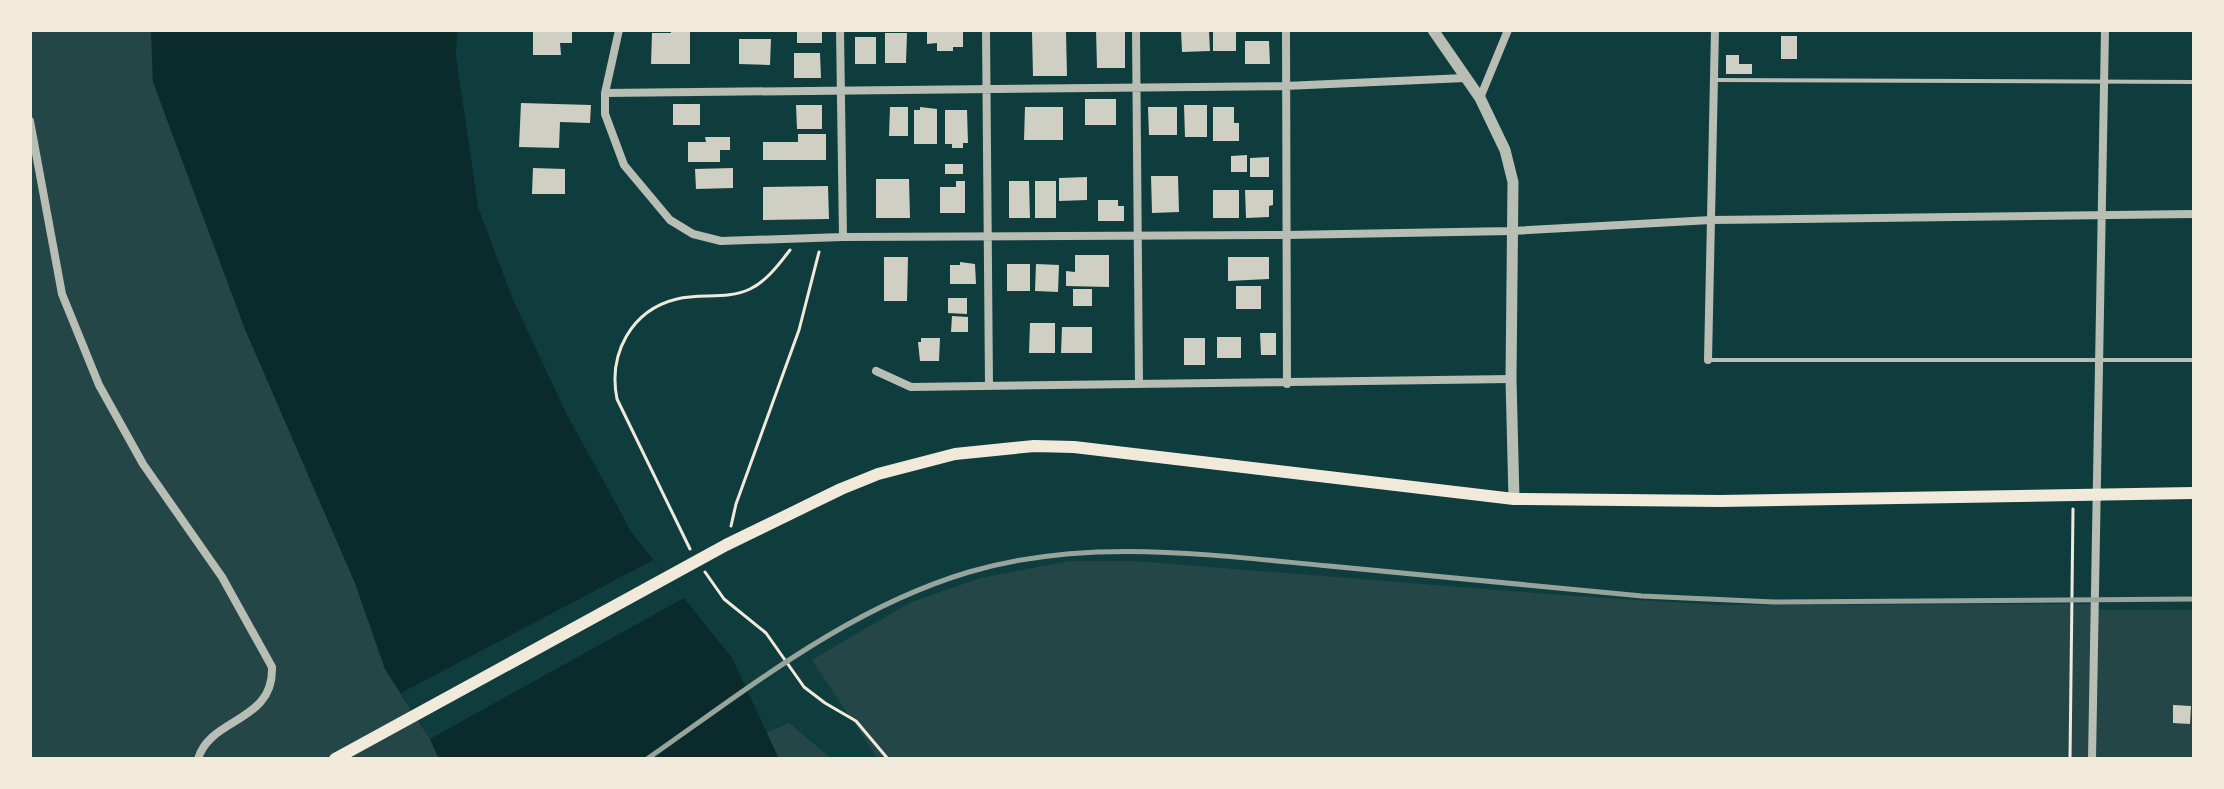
<svg xmlns="http://www.w3.org/2000/svg" width="2224" height="789" viewBox="0 0 2224 789" font-family="Helvetica,sans-serif">
<style>
.green{fill:#244646}
.water{fill:#0a2a2b}
.pier{fill:#0f3d3e}
.building{fill:#cfcfc3}
.lines{fill:none;stroke-linecap:round;stroke-linejoin:round}
.path{stroke:#f1e9da;stroke-width:3}
.service{stroke:#b8beb3;stroke-width:4}
.minor{stroke:#b8beb3;stroke-width:8}
.tertiary{stroke:#b8beb3;stroke-width:11}
.secondary{stroke:#f1e9da;stroke-width:12}
.rail{stroke:#97a49c;stroke-width:5}
</style>
<rect width="100%" height="100%" fill="#0f3d3e"/>
<!-- green -->
<path class="green" d="M30,30H151L153,82L245,329L355,583L385,669L430,739L439,759H30Z
M1069,561H1134L1574,596L1718,605L2095,604L2096,610H2194V759H878L812,660L911,602L981,578Z
M789,723L832,759H779L766,733Z"/>
<!-- water -->
<path class="water" d="M151,30H457L456,56L478,207L513,300L565,411L632,533L732,658L779,759H439L430,739L385,669L355,583L245,329L153,82Z"/>
<!-- pier -->
<path class="pier" d="M653,560L684,598L430,739L401,693Z"/>
<!-- building -->
<path class="building" d="M533,30H572V43H560L561,55H533Z
M797,30H822V43H797Z
M927,30H963V47H953V51H937V43L927,44Z
M1096,30H1125V68H1097Z
M1181,30L1209,31L1210,51L1182,52Z
M671,31H690V64H651L652,33H671Z
M1213,31H1236V51H1213Z
M1032,32H1066L1067,76H1033Z
M885,33H907L906,63H885Z
M1781,36H1797V59H1781Z
M855,37H876V64H855Z
M739,39H771L770,65L739,64Z
M1245,41H1269L1270,64H1245Z
M794,53H820L821,78H794Z
M1726,55H1739V64H1752V74H1726Z
M1085,99H1116V125H1085Z
M521,103L591,105L590,123L560,122L559,148L519,147Z
M673,104H700V125H673Z
M796,105H822V129H797Z
M1184,105H1207V137H1185Z
M890,107H908V136H889Z
M920,107L937,109V144H914V110H920Z
M1025,107H1063V140H1024Z
M1148,107H1177V135H1149Z
M1213,107H1234V123H1239V141H1213Z
M945,110H967L968,143H963V148H952V144H945Z
M798,134H826V160H763V142H798Z
M705,137H730V150H720V162H688V142H706Z
M1247,155V172H1231V156Z
M1269,157V177H1250V158Z
M945,164H963V174H945Z
M533,168L565,169V194H532Z
M733,168V188L696,189L695,169Z
M1151,176H1178L1179,212L1152,213Z
M1087,177V200L1059,201V178Z
M876,179H909L910,218H876Z
M956,181H965V213H940V187H956Z
M1009,181H1029L1030,218H1009Z
M1035,181H1056V218H1035Z
M828,186L829,219L763,220V187Z
M1213,190H1239V218H1213Z
M1245,190H1273V205L1269,206V217L1246,218Z
M1098,200H1118V206H1124V221H1098Z
M1075,255H1109V287L1066,286V271L1075,272Z
M884,257H908L907,301H884Z
M1228,257H1269V279L1228,281Z
M960,262L975,264L976,284H950V265H960Z
M1007,264H1030V291H1007Z
M1036,264L1059,265L1058,292L1035,291Z
M1236,286H1261V309H1236Z
M1073,289H1092V306H1073Z
M948,298H967V314L948,313Z
M952,316L968,317V332H951Z
M1030,323H1055V353H1029Z
M1062,327H1092V353H1061Z
M1260,333H1276V355H1261Z
M1217,337H1241V358H1217Z
M921,338H940L939,361H920L918,342H921Z
M1184,338H1205V365H1184Z
M2173,705L2191,706L2190,724L2173,723Z"/>
<g class="lines">
<!-- path -->
<path class="path" d="M731,526L736,504L799,330L819,252
M690,549L617,399C608,354 631,310 677,299C701,293 727,300 750,289C767,281 779,264 790,250
M705,572L724,599L766,633L804,687L825,703L856,721L888,759
M2070,759L2073,509"/>
<!-- service -->
<path class="service" d="M1715,80L2194,82
M1708,360H2194"/>
<!-- minor -->
<path class="minor" d="M619,30L605,93V114L624,165L670,220L693,234L721,241L843,237L1286,235L1512,231L1711,220L2194,214
M840,30L843,237
M986,30L989,385
M1136,30L1139,384
M1286,30L1287,384
M605,93L1285,86L1465,78
M1480,98L1508,30
M30,121L62,294L99,385L143,464L222,577L272,667C274,723 210,717 198,759
M1708,360L1715,30
M876,371L911,387L1511,379
M2092,759L2105,30"/>
<!-- tertiary -->
<path class="tertiary" d="M1433,30L1480,98L1505,150L1513,182L1511,379L1514,499"/>
<!-- secondary -->
<path class="secondary" d="M335,759L726,545L841,489L878,474L955,454L1034,446L1074,447L1514,499L1720,501L2194,493"/>
<!-- rail -->
<path class="rail" d="M647,759C749,688 848,608 969,572C1087,537 1210,555 1329,566C1434,576 1538,586 1642,596L1774,602L2194,599"/>
</g>
<!-- border -->
<rect width="2224" height="789" fill="none" stroke="#f1e9da" stroke-width="64"/>
</svg>
